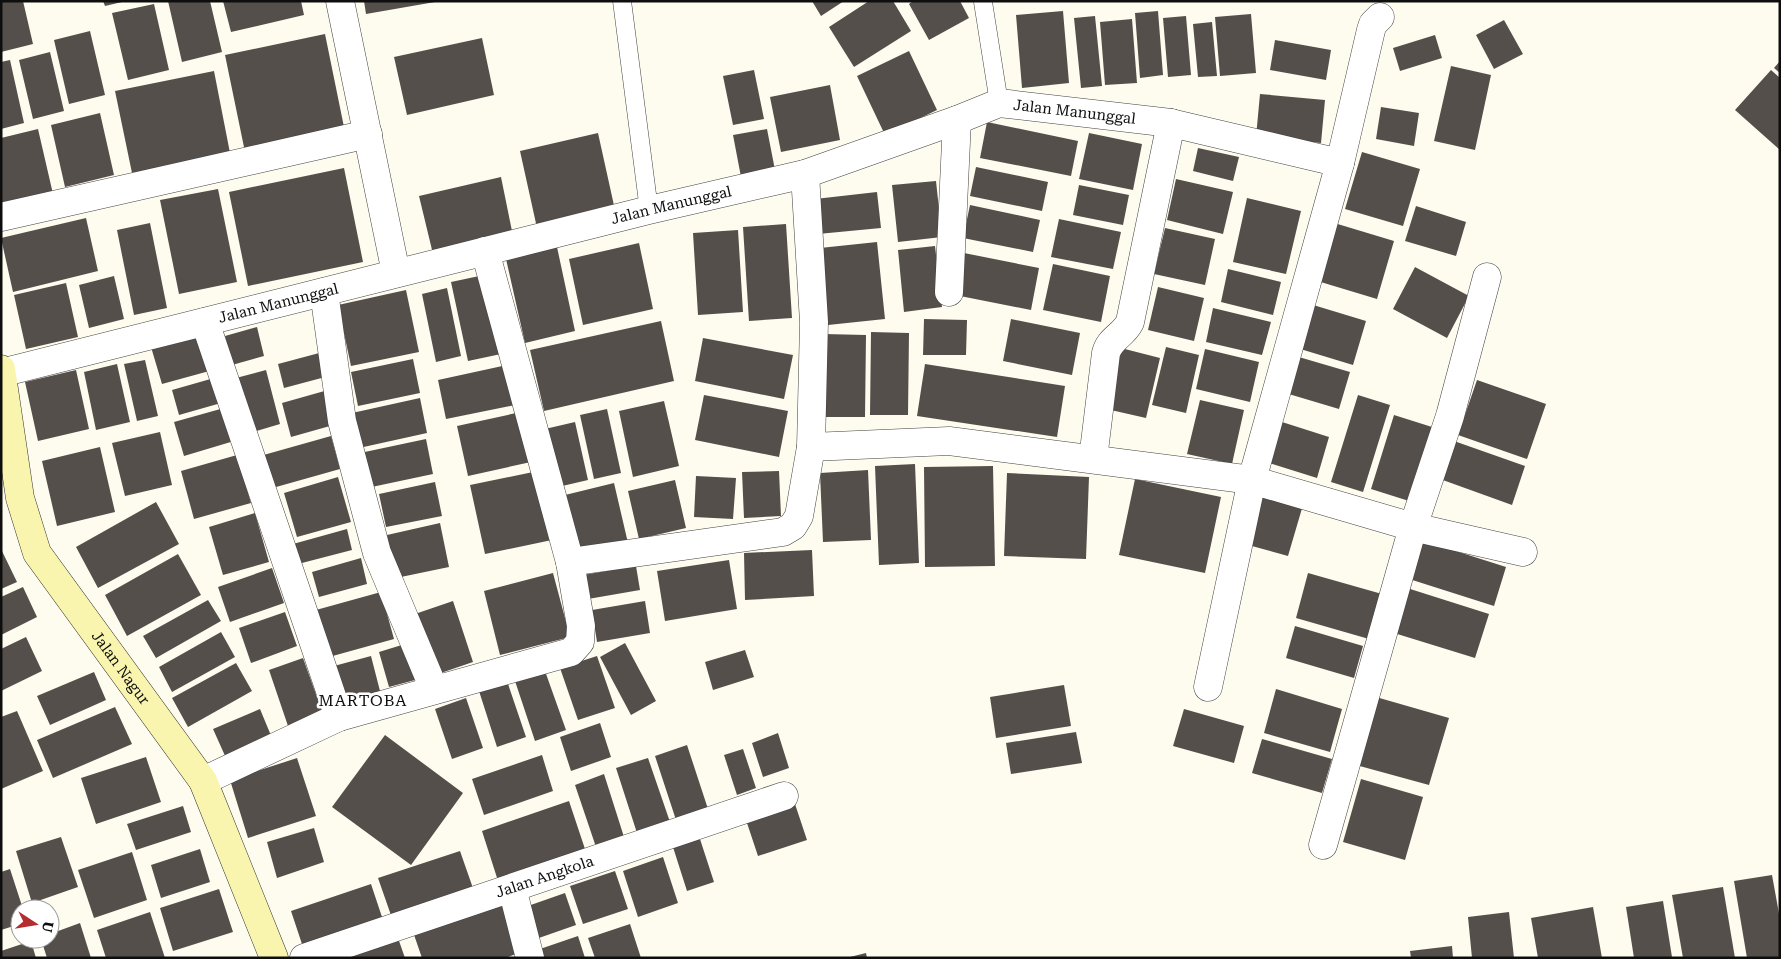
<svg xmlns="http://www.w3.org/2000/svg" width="1781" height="959" viewBox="0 0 1781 959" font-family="'Roboto Serif',serif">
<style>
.building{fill:#554f4b}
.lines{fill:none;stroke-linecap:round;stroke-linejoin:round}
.lane-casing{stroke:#414141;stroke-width:19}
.street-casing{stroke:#414141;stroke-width:29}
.secondary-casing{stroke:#303030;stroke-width:29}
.lane{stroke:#fff;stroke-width:18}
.street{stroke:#fff;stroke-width:28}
.secondary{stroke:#faf5ae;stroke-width:28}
.labels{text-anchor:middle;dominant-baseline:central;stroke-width:5;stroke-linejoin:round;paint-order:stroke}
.street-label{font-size:15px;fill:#0e0e0e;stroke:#fff}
.neighbourhood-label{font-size:16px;letter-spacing:1px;fill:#0e0e0e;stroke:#fff}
</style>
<rect width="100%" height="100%" fill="#fefcef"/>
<!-- building -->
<path class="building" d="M1,1H23L33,44L1,52Z
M103,1H122V2L105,6Z
M168,1H210L222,52L182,62Z
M223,1H301L304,15L231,32Z
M364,1H435V2L366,14Z
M812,1H844L821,16Z
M869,1H893L911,31L854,67L829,27Z
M913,1H960L969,18L929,40L909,4Z
M154,4L169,70L128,80L112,13Z
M1063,11L1069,83L1022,88L1016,15Z
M1158,11L1163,75L1140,78L1135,13Z
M1251,14L1256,73L1220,76L1215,17Z
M1095,16L1102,86L1081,88L1074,18Z
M1186,16L1191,75L1168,77L1163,18Z
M1132,19L1137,83L1105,85L1100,22Z
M1504,20L1523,54L1494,69L1476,35Z
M1212,22L1217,76L1198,77L1193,24Z
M90,31L105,95L69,104L54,40Z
M325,34L345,132L245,152L225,55Z
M1435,35L1442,58L1400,71L1393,48Z
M482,38L494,95L407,115L394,57Z
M1275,40L1331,50L1326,80L1270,70Z
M909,51L937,110L885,135L857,76Z
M50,52L64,111L33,119L19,60Z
M10,60L24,123L1,129V62Z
M1780,61V73L1774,68Z
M1451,66L1491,75L1475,150L1434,141Z
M754,70L764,119L733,125L723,76Z
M1771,70L1780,78V150L1735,110Z
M214,71L230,153L132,173L115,91Z
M830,85L840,140L781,152L770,97Z
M1260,94L1325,100L1321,143L1256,137Z
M1381,107L1419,113L1414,146L1376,139Z
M100,113L114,175L65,187L51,125Z
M987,122L1078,141L1071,176L980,158Z
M38,129L53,194L1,206V138Z
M767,129L775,170L741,177L733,135Z
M598,133L615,210L537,228L520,151Z
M1089,133L1142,144L1133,190L1079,179Z
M1198,148L1239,157L1233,181L1193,171Z
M1362,152L1420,169L1403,226L1345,209Z
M976,167L1048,182L1042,211L970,196Z
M344,168L363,262L248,286L229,192Z
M501,177L513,236L433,254L419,196Z
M1176,179L1233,192L1223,234L1167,220Z
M936,181L942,237L898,242L892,185Z
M1079,185L1129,195L1123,225L1073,215Z
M218,189L237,282L179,294L160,200Z
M877,192L881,228L818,234L815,199Z
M1247,198L1301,211L1286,274L1233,262Z
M970,205L1040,220L1033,252L963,238Z
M1416,206L1466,222L1456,256L1405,241Z
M86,218L98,271L13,292L1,238Z
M1059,219L1121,232L1113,269L1051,257Z
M1331,222L1394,241L1377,299L1314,280Z
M150,223L167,308L134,315L117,230Z
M786,224L792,318L749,321L743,227Z
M1165,228L1215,239L1205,285L1154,274Z
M738,230L743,312L698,315L693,233Z
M877,242L885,319L828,325L820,248Z
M639,243L653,309L583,325L569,259Z
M935,246L942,307L904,312L898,250Z
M557,247L575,331L525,343L506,259Z
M964,253L1039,268L1031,310L955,295Z
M1053,264L1110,276L1101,322L1043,310Z
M1415,267L1469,296L1447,338L1393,309Z
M1228,269L1281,282L1273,315L1221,302Z
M484,275L501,354L468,361L451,282Z
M114,276L124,319L89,328L79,285Z
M66,283L78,337L26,349L14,295Z
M1158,287L1204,298L1194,341L1148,330Z
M447,288L461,356L436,362L422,294Z
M406,290L419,352L351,366L338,305Z
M1310,304L1366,321L1353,365L1297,348Z
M1213,308L1271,322L1262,355L1206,342Z
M924,319L967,320L966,355H923Z
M1011,319L1080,333L1072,375L1003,361Z
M661,321L674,381L544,411L530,350Z
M257,327L264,356L232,365L225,336Z
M202,332L213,370L162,384L151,347Z
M871,332L909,333L908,415H870Z
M824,334L866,335L865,417H823Z
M703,338L793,355L784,399L695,381Z
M1117,347L1160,358L1146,418L1102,408Z
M1166,347L1199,355L1186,413L1152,405Z
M1205,349L1259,362L1250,402L1196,389Z
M323,352L329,376L284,388L278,364Z
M1292,355L1350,372L1339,409L1282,392Z
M413,359L420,393L358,406L351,372Z
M145,360L158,416L137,421L124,364Z
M117,364L130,422L96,430L84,372Z
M925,364L1065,386L1057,437L917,416Z
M507,365L515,405L446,419L438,380Z
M76,370L89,429L38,441L25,382Z
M266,370L280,424L250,433L236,378Z
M214,378L221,403L179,415L172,390Z
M1477,380L1546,404L1527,459L1458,435Z
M328,390L337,424L291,437L282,403Z
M704,395L788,411L779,457L695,440Z
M1358,395L1390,405L1363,492L1331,482Z
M420,398L427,433L359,448L352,413Z
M1200,400L1244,410L1232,464L1187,454Z
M664,401L679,466L633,477L619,411Z
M224,408L234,441L184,456L174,422Z
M607,409L621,473L594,479L580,415Z
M521,412L531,462L468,476L457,426Z
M1394,415L1432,427L1409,501L1371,489Z
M575,422L588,480L558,487L545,429Z
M1282,422L1329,437L1317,478L1269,463Z
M160,432L172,485L125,496L112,443Z
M331,436L340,469L269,489L260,456Z
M426,439L433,474L367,488L360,453Z
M1454,441L1525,466L1512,505L1440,479Z
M100,447L115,512L57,526L42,461Z
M237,455L251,503L194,519L181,471Z
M915,464L919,563L879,565L875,466Z
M993,466L995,566L925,567L924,467Z
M868,470L871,540L823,542L820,473Z
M538,471L552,540L485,554L470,485Z
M779,471L781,516L744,518L742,472Z
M1007,473L1089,477L1086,559L1004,556Z
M696,476L736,478L733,519L694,517Z
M338,477L351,522L297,537L284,493Z
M1135,479L1221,497L1205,573L1119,555Z
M675,480L686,528L639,539L628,491Z
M435,482L442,516L386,527L379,494Z
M614,483L628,543L574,555L561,496Z
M1256,492L1303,505L1288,556L1241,543Z
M156,502L179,544L98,588L76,547Z
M255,513L269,562L223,575L209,527Z
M440,523L449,567L396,578L387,535Z
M347,529L352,550L298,564L293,544Z
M1418,539L1506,567L1494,606L1406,578Z
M1,549L17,582L1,589Z
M812,550L814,596L745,600L744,553Z
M178,554L201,595L127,636L105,595Z
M361,558L367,584L319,597L312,572Z
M729,560L737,609L665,621L657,571Z
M636,566L640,590L588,599L583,575Z
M272,568L284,603L230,622L218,587Z
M553,573L570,637L500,655L484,591Z
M1308,573L1382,594L1369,639L1296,618Z
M23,587L37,617L1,635V597Z
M1407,588L1489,614L1475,658L1394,633Z
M381,592L394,639L329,657L316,610Z
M208,600L221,621L156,658L143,636Z
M453,601L473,662L435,675L415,614Z
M645,601L650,633L597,642L592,610Z
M285,612L297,646L251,663L239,628Z
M1295,626L1363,646L1354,678L1286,658Z
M221,632L235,657L172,692L159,667Z
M26,637L42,671L1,691V649Z
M625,643L656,701L631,715L600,657Z
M405,644L415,680L389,687L379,652Z
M745,650L754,677L713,690L705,662Z
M371,656L380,691L344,701L334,666Z
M597,656L615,708L578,720L560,668Z
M303,658L323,714L288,726L269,670Z
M236,663L252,691L188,727L172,698Z
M545,671L566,730L535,741L515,681Z
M94,672L106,700L50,725L37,696Z
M507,681L526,737L497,747L479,691Z
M1064,685L1071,726L996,738L990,697Z
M1276,689L1342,709L1330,752L1264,733Z
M1376,697L1449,718L1429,785L1356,765Z
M466,698L483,748L452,759L435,709Z
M115,707L132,744L53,778L37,740Z
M260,709L272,738L226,758L213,729Z
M1184,709L1244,726L1234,763L1173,746Z
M17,711L43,771L1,789V717Z
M600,723L611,757L571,771L560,737Z
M1076,732L1082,763L1011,774L1006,743Z
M778,733L789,768L763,777L752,743Z
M385,735L463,793L411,865L332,807Z
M1262,739L1332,759L1322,793L1252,773Z
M687,745L709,812L677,823L655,756Z
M743,749L756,788L737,795L724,755Z
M542,755L553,791L484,815L472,779Z
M146,757L161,802L96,824L81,778Z
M297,758L316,816L248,838L230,780Z
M648,758L670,822L637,833L616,768Z
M604,774L624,837L596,847L575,785Z
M1361,779L1423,797L1405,860L1343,842Z
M569,801L587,855L499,884L482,831Z
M795,804L807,840L758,856L746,820Z
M183,806L191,832L136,850L127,824Z
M314,828L324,862L277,878L267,842Z
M699,836L714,882L687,891L672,844Z
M61,837L78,887L32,903L16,851Z
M200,849L210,882L161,898L151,865Z
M460,851L475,894L393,921L378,878Z
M132,852L147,900L94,918L78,870Z
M663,857L678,903L638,917L623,871Z
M10,869L23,909H20V924L1,930V872Z
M615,871L628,909L583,924L570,886Z
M1772,875L1780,919V957L1747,958L1734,881Z
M371,884L384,923L304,950L291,911Z
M1723,887L1735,958H1683L1672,895Z
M219,889L233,932L173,951L160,908Z
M565,893L576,925L536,939L525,907Z
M503,899L521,952L505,958H422L412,929Z
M1663,901L1672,957L1634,958L1626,907Z
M1593,907L1602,958H1538L1531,918Z
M150,912L165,958H106L97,930Z
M1509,912L1514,958H1472L1468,917Z
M80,923L91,958H47L41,939H50V934Z
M630,924L641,958H595L588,938Z
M578,936L585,958H543L540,949Z
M398,938L405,958H342Z
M31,941L36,958H1V951Z
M1452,946L1453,958H1411L1410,951Z
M866,953L867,958H850V957Z"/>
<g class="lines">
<!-- lane casing -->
<g class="lane-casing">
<path id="lane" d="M622,1L649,210
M983,2L999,103"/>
</g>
<!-- street casing -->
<g class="street-casing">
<g id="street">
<path d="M340,1L396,273"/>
<path d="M1,217L368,134"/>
<path d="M324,292L342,421L377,553L434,689"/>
<path d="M949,292L957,120"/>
<path d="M205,322L339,717"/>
<path id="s1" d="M1,373L649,210L805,174L957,120L999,103L1171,123L1340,163"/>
<path d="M811,447L949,441L1252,480L1413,527L1523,552"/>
<path d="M1093,459L1106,353C1110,338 1123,336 1130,322L1171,123"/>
<path d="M570,562L783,532L793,526L799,516L811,447L814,322L805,174"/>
<path d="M1208,687L1252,480L1340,163L1371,30L1373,24L1380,17"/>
<path d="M203,781L339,717L571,652L580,642L581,626L570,562L485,251"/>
<path d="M1323,845L1413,527L1450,416L1487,277"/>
<path d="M512,888L530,958"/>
<path id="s2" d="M304,958L784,796"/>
</g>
</g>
<!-- secondary casing -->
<g class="secondary-casing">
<g id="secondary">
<path id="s3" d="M1,369L20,498L37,553L203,781L274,958"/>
</g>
</g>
<!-- lane -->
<use href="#lane" class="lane"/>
<!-- street -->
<use href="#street" class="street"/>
<!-- secondary -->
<use href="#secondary" class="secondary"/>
</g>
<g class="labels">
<!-- street labels -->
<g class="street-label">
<text stroke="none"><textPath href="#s1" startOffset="1111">Jalan Manunggal</textPath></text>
<text stroke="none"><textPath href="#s1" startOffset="691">Jalan Manunggal</textPath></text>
<text stroke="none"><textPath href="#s1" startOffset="286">Jalan Manunggal</textPath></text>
<text stroke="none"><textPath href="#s3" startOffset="330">Jalan Nagur</textPath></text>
<text stroke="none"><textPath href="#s2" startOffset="254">Jalan Angkola</textPath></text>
</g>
<!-- neighbourhood labels -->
<g class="neighbourhood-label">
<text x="363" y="700">MARTOBA</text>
</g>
</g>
<!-- border -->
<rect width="1781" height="959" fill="none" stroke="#0e0e0e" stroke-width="5"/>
<!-- north arrow -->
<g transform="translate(35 924) rotate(102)"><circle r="24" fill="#ffffff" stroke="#9f9f9f"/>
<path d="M0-4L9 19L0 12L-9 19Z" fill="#b52e2f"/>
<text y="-8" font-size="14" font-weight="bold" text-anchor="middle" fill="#0e0e0e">U</text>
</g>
</svg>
